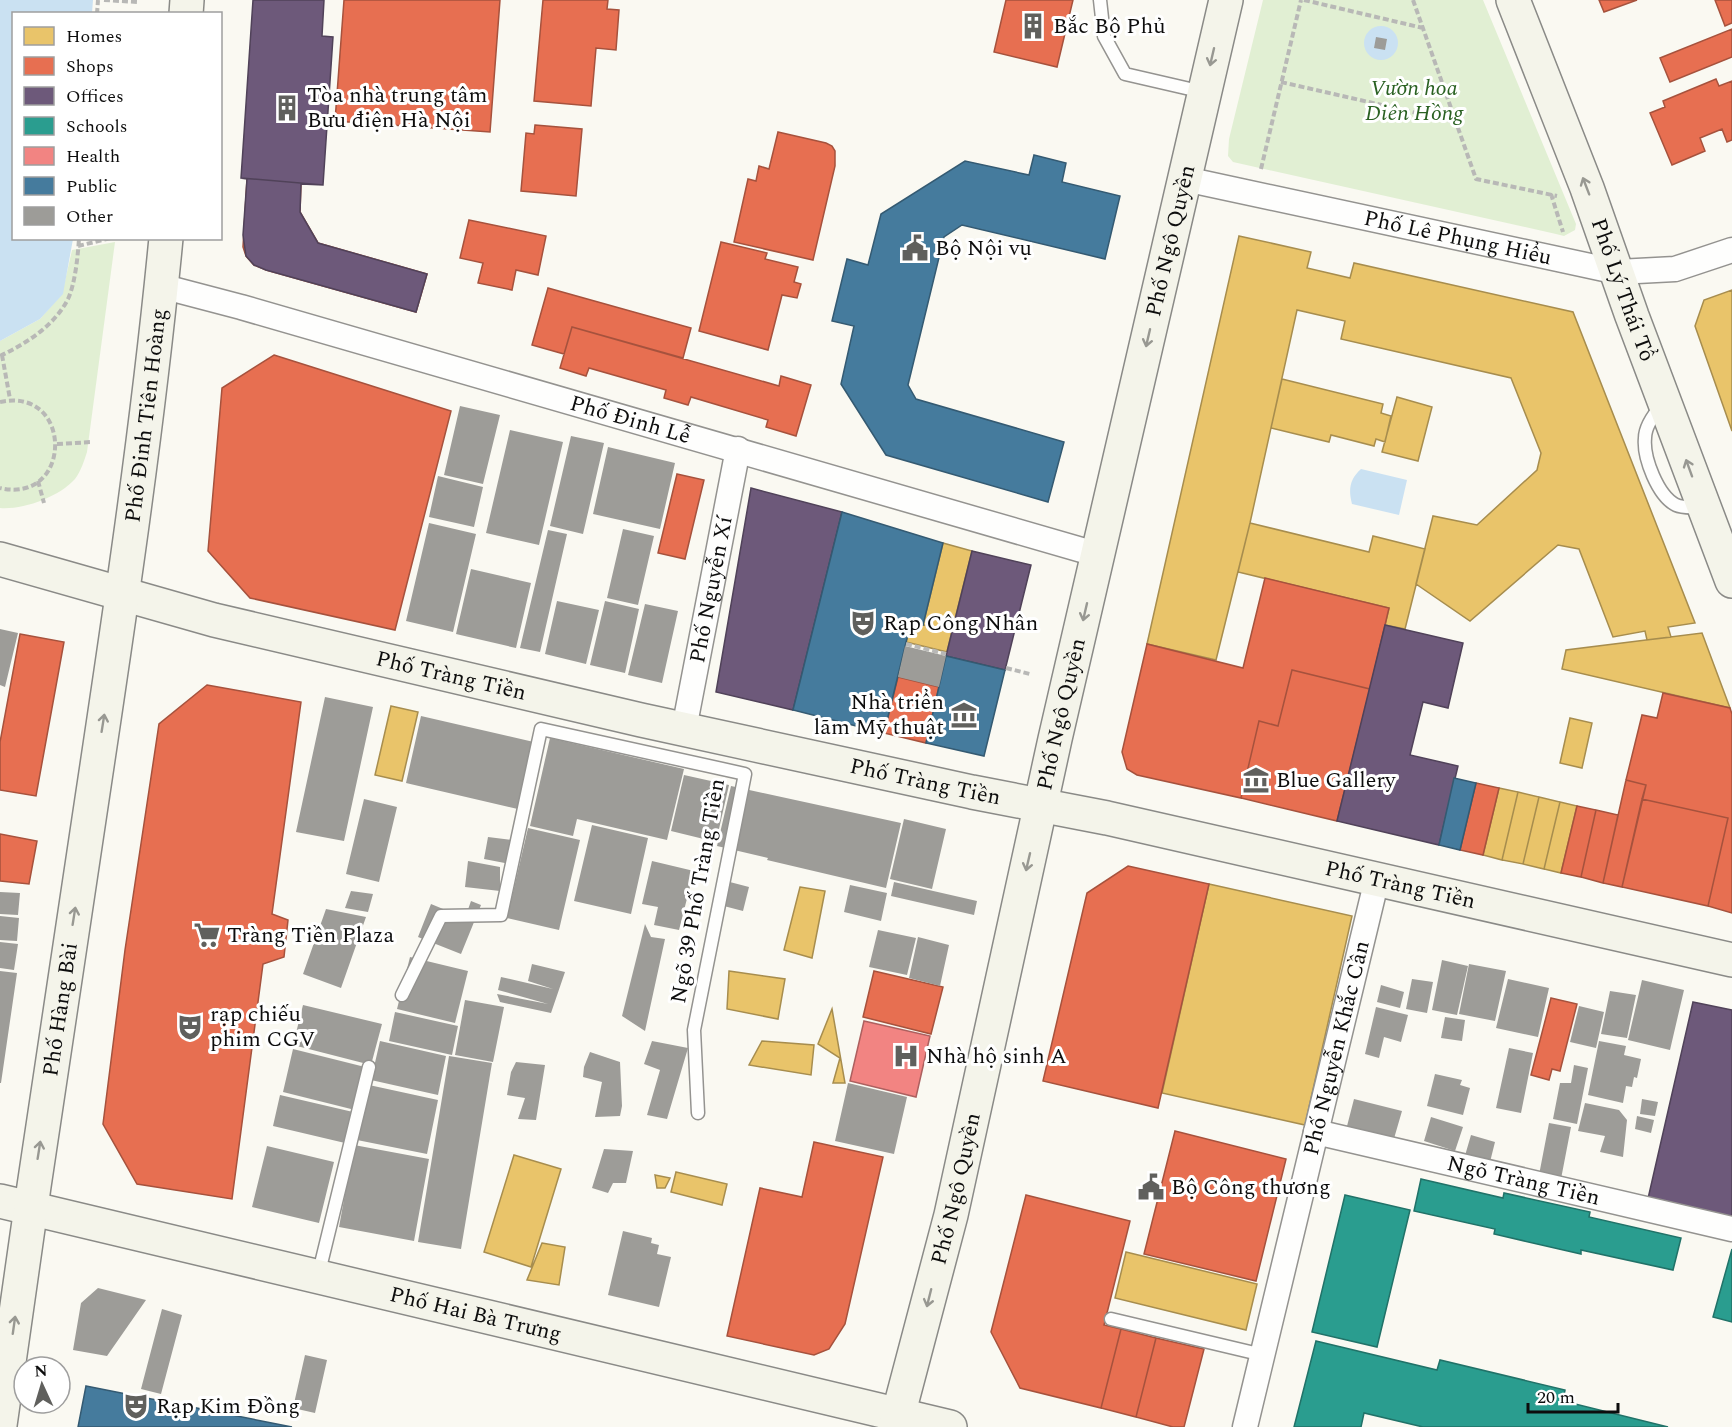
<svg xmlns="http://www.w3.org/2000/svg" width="1732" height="1427" viewBox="0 0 1732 1427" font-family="Spectral,serif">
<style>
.green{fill:#e1efd3}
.water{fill:#cae1f2}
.homes{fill:#e9c46a;stroke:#a78d4e;stroke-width:1.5}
.shops{fill:#e76f51;stroke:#a6523d;stroke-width:1.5}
.offices{fill:#6d597a;stroke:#504259;stroke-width:1.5}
.schools{fill:#2a9d8f;stroke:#217268;stroke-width:1.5}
.health{fill:#f28482;stroke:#ad605f;stroke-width:1.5}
.public{fill:#457b9d;stroke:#345a72;stroke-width:1.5}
.building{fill:#9d9c98}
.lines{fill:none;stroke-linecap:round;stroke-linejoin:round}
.lane-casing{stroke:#949390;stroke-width:15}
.street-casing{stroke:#949390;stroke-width:27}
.secondary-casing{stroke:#8a8a87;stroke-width:36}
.path{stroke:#b8b8b6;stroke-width:4;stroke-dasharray:6 3;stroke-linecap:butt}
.lane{stroke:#fefefd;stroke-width:12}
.street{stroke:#fefefd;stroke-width:24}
.secondary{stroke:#f4f4ea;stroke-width:33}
.oneway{stroke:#989892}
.labels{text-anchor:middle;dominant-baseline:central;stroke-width:6;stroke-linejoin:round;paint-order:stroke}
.poi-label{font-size:22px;fill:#0d0d0d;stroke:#fff;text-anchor:start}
.park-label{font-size:22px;font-style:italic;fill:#2a6122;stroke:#fff}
.street-label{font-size:22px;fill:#0d0d0d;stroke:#fff}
</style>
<rect width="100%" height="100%" fill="#faf9f2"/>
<!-- green -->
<path class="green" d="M1263,0H1483L1576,224L1575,230L1564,236L1556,234L1233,162L1228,156L1229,139Z
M115,242L87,452C84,461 81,471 75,479C59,497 23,510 0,508V341L40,319L62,294L72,250Z"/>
<!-- water -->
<path class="water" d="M0,0H93L92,13L14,14V238L73,239L63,294L40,319L0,341Z
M1364 43a17 17 0 1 1 34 0a17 17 0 1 1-34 0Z
M1361,469L1407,480L1399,515L1352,504C1348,489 1350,479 1361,469Z"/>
<!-- homes -->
<path class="homes" d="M1239,236L1311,252L1307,268L1350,278L1354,263L1573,312L1695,623L1668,627L1671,637L1647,640L1645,631L1613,637L1579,549L1558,545L1470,621L1416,584L1433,516L1477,525L1537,470L1541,453L1511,378L1341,339L1345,321L1297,310L1250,523L1216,660L1147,644Z
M1732,290V431L1695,326L1704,300Z
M1282,379L1383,404L1381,413L1391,416L1385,442L1376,439L1374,446L1331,435L1329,442L1271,428Z
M1397,397L1432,407L1418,461L1382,452Z
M1250,523L1369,552L1373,536L1425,549L1405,629L1385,625L1389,608L1238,572Z
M943,543L972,551L952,631L923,625Z
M911,622L952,631L947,652L906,642Z
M1702,633L1730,708L1562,669L1566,650Z
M391,706L418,712L402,781L375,775Z
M1570,718L1592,723L1582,768L1560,763Z
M1499,788L1518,792L1502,860L1483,855Z
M1518,792L1539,797L1523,864L1502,860Z
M1539,797L1560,802L1544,869L1523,864Z
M1560,802L1577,806L1561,873L1544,869Z
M1209,884L1352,916L1305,1125L1162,1093Z
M800,887L825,891L812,958L784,950Z
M729,971L785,979L778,1019L727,1009Z
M832,1009L845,1083H833L840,1058L818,1044Z
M762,1041L814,1045L811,1075L749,1065Z
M514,1155L561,1169L531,1267L484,1252Z
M676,1172L727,1184L722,1205L671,1192Z
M655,1175L670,1178L665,1188H657Z
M542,1243L565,1247L559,1285L527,1280Z
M1126,1252L1257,1284L1246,1330L1115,1298Z"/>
<!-- shops -->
<path class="shops" d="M344,0H500L490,132L335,121Z
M543,0H608L607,9L619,10L616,50L596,48L591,106L534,101Z
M1006,0H1073L1057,67L994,52Z
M1599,0H1637L1604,12Z
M1715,0H1732V23L1725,26Z
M1732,29V57L1670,82L1660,58Z
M1716,79L1719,86L1732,81V140L1727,142L1722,129L1700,138L1705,151L1672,165L1650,113L1665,107L1663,101Z
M535,125L582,129L576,196L521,191L526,133L534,134Z
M778,132L826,143L832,146L835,151V166L813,260L734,242L748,179L756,181L759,166L769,169Z
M247,179L301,184L300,212L318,243L427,274L416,312L266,270L254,265L246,256L243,247Z
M469,220L546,236L538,275L516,270L512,290L478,283L483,263L460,258Z
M721,242L767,253L765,259L798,267L794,282L801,284L797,298L782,295L768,350L699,331Z
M548,288L691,328L683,358L572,327L564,354L532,345Z
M572,327L779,386L781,376L811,385L796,436L766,427L768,420L691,397L688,405L664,398L666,390L589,368L586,376L560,368Z
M274,355L451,411L395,630L250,598L208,551L222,388Z
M677,474L704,480L685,559L658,553Z
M1265,578L1389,608L1370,689L1292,670L1278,726L1259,721L1241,798L1137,775L1127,769L1122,752L1147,644L1243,668Z
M20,634L64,642L36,796L0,790V742Z
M1292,670L1370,689L1337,821L1241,798L1259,721L1278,726Z
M898,677L939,687L926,743L884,733Z
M207,685L301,702L272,914L288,920L284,957L263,964L232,1199L137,1184L103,1124L125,950L159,724Z
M1663,693L1730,708L1732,714V913L1708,906L1728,818L1642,799L1646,785L1626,780L1642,715L1657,718Z
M1626,780L1646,785L1622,887L1603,883Z
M1476,783L1499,788L1483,855L1460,850Z
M1642,799L1728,818L1708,906L1622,887Z
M1577,806L1596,810L1581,877L1561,873Z
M1596,810L1618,815L1603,883L1581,877Z
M0,834L37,841L29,884L0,881Z
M1128,866L1209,884L1158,1108L1043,1081L1087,893Z
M874,971L943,987L931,1034L863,1017Z
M1551,998L1577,1004L1560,1071L1552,1069L1549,1080L1531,1075Z
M1175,1131L1286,1159L1256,1281L1144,1254Z
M814,1142L883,1157L845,1324L829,1349L814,1355L727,1336L760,1188L802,1197Z
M1026,1195L1130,1221L1104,1325L1121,1329L1101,1408L1020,1388L991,1332Z
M1121,1329L1156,1338L1136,1417L1101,1408Z
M1156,1338L1204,1349L1184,1427H1173L1136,1417Z"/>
<!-- offices -->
<path class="offices" d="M253,0H324L322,36L333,37L323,185L301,184L300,212L318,243L427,274L416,312L266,270L254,265L246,256L243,235L247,179L241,178Z
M253,0H324L322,36L333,37L323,185L241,178Z
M751,488L842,512L793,710L716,692Z
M972,551L1031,565L1005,670L946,656Z
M1385,625L1463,643L1448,708L1423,702L1410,755L1458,766L1439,845L1337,821Z
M1693,1002L1732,1010V1222L1647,1203Z"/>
<!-- schools -->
<path class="schools" d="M1421,1179L1503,1198L1504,1193L1590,1212L1589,1217L1681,1238L1673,1270L1581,1250V1254L1494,1234L1495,1229L1414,1211Z
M1345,1195L1410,1210L1377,1347L1312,1332Z
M1732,1249V1322L1713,1317Z
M1316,1341L1437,1370L1440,1360L1565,1390L1563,1401L1668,1427H1423L1364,1413L1361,1427H1294Z"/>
<!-- health -->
<path class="health" d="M864,1021L930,1036L916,1097L850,1081Z"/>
<!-- public -->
<path class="public" d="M1034,155L1066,163L1062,182L1120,196L1105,259L962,225L944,237L908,385L916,399L1064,442L1048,502L886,455L841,384L854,326L832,321L847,259L868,265L881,214L965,161L1029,175Z
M842,512L943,543L923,625L911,622L884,733L793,710Z
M946,656L1005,670L984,756L926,743Z
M1454,778L1476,783L1460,850L1439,845Z
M86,1386L292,1427H78Z"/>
<!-- building -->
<path class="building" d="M1376,37L1387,39L1385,50L1374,48Z
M460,406L500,415L483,484L444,475Z
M510,430L563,442L539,545L486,533Z
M571,436L604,443L583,534L550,526Z
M608,447L675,463L660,529L593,514Z
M438,476L483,487L474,527L429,517Z
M429,523L476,534L453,632L406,621Z
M623,529L654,536L638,605L607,598Z
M548,530L567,534L540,652L520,648Z
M471,569L531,583L516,648L456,634Z
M557,601L599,610L586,664L545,654Z
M605,601L639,609L625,673L590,665Z
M645,604L678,611L662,683L628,675Z
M0,629L18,633L5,687L0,685Z
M905,646L946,656L939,687L898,677Z
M325,697L373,707L344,841L296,832Z
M421,716L538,743L522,810L406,783Z
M550,738L684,769L667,840L577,819L573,836L530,826Z
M684,775L729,785L716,842L671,831Z
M731,786L901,823L886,888L767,860L768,858L717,846Z
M364,799L397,807L379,882L346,874Z
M904,819L946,829L932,889L890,879Z
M592,825L648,838L631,914L574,901Z
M528,828L580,840L559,930L507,918Z
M488,837L513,840L510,864L484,859Z
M468,861L500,867V891L465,887Z
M652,861L694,871L679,930L654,925L658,907L642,904Z
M726,881L749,887L743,911L720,905Z
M894,882L977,901L974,915L891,896Z
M850,885L887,893L881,921L844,912Z
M351,891L373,894L368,912L345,908Z
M0,892L20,893L18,915L0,914Z
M471,901L481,905L461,954L418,937L431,904L465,918Z
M326,909L366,917L341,988L303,974Z
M0,916L19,918L17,941L0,940Z
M645,924L651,937L665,939L645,1031L622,1016Z
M878,930L916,938L907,975L869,967Z
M918,937L949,945L940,986L909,978Z
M0,942L18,944L14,970L0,968Z
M410,957L468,971L455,1023L397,1009Z
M1442,960L1468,966L1457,1015L1432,1010Z
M532,964L565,972L551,1013L500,1002L497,994L548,1004L498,990L501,977L553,989L528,981Z
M1469,964L1506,971L1495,1021L1459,1014Z
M0,971L17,973L1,1083H0Z
M1412,979L1433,982L1427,1013L1406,1009Z
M1508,979L1549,988L1538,1037L1496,1028Z
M1642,980L1684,990L1670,1050L1628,1040Z
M1381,985L1404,992L1400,1008L1377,1002Z
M1610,991L1636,995L1627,1038L1601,1034Z
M465,1000L504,1007L493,1062L455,1055Z
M303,1005L382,1024L371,1065L293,1045Z
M1579,1006L1604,1012L1596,1048L1570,1042Z
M1376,1007L1408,1015L1401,1042L1384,1037L1379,1058L1365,1054Z
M395,1012L458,1026L452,1055L389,1041Z
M1445,1017L1465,1020L1462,1041L1441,1038Z
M380,1041L446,1056L438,1095L371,1080Z
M652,1041L688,1048L667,1119L647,1115L660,1070L644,1064Z
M1599,1041L1626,1046L1624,1055L1641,1059L1637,1078L1634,1077L1632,1087L1626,1086L1623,1103L1588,1095Z
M1509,1048L1533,1053L1521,1113L1496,1108Z
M293,1049L365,1067L355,1110L283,1092Z
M590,1052L620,1062L622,1106L620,1116L595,1117L602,1082L583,1077L584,1067Z
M449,1056L492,1063L461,1249L418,1242Z
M516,1062L545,1065L536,1120L518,1119L525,1098L507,1095L511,1072Z
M1574,1065L1588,1068L1577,1124L1553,1119L1560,1083H1571Z
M1435,1074L1462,1080L1460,1085L1470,1088L1463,1115L1427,1106Z
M848,1083L907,1097L894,1154L835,1141Z
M369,1085L438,1100L427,1154L357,1140Z
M280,1095L353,1112L345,1143L273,1126Z
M1354,1099L1402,1111L1393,1142L1346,1130Z
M1642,1099L1658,1102L1655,1116L1640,1114Z
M1585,1103L1619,1110L1627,1120L1623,1157L1600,1152L1605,1136L1578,1131Z
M1637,1116L1654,1120L1651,1133L1635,1129Z
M1431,1117L1463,1127L1455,1151L1424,1141Z
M1549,1123L1571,1127L1561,1179L1539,1175Z
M1471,1135L1495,1142L1489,1166L1464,1159Z
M354,1145L429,1159L414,1241L339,1227Z
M267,1146L334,1162L319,1223L252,1207Z
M604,1149L633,1151L626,1183H613L608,1193L592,1188Z
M623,1231L652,1238L651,1243L659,1245L657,1254L671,1257L659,1307L608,1295Z
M98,1288L146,1300L107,1356L73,1350L81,1303Z
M162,1309L182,1315L161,1394L141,1389Z
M305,1355L327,1360L315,1413L293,1408Z"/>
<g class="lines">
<!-- lane casing -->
<g class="lane-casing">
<path id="lane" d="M1100,0L1104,36L1125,74L1203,92
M1662,405C1655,413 1645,427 1645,438C1643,458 1658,496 1676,505C1683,508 1693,507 1700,508
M402,995L441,916L501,915L541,729L745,774L694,1030L698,1113
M318,1276L369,1067
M1111,1319L1263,1355"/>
</g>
<!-- street casing -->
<g class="street-casing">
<g id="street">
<path id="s1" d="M1185,179L1618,272L1675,269L1732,250"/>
<path id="s2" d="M161,286L241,307L1099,555"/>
<path id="s3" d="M684,729L738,449"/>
<path id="s4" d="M1316,1132L1732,1229"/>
<path id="s5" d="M1245,1427L1377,879"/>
</g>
</g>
<!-- secondary casing -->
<g class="secondary-casing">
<g id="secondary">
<path id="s6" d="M1513,0L1587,188L1632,316L1732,581"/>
<path d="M186,14L187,0"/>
<path id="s7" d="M0,559L214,620L641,720L972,792L1107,818L1732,960"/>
<path id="s8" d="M0,1201L950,1427"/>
<path id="s9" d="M0,1425C29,1216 60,1008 92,799C120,613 148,426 166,238"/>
<path id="s10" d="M895,1427L951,1215L1055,739L1226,0"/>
</g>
</g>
<!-- path -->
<path class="path" d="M104,0L138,2
M1304,0L1423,28
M1413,0L1476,179L1557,196
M97,14L98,0
M1281,82L1456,122
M1261,169L1301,0
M1551,194L1563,232
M78,246L111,238
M2,355L10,399
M0,356C27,343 54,326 68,299C75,284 78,256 79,238
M0,402C74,386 73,505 0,488
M57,444L92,442
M38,481L44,503
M906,644L946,654
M1006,668L1030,674"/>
<!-- lane -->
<use href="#lane" class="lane"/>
<!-- street -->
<use href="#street" class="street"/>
<!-- secondary -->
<use href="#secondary" class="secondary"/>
</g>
<!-- one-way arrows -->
<defs><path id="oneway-shaft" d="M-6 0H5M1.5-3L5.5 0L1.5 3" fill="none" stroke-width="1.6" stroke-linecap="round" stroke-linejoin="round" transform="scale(1.5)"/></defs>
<g class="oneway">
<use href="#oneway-shaft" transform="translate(1212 57) rotate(103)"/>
<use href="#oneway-shaft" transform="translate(1586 186) rotate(-111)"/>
<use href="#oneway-shaft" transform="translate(1148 338) rotate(103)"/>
<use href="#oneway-shaft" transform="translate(1689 468) rotate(-110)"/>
<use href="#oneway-shaft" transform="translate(1085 612) rotate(103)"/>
<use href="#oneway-shaft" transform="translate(103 723) rotate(-81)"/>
<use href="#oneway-shaft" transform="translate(1028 862) rotate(103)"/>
<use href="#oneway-shaft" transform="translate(74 916) rotate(-81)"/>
<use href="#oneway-shaft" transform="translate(39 1150) rotate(-81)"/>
<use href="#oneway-shaft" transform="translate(929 1298) rotate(104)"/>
<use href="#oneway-shaft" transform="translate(14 1325) rotate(-82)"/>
</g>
<!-- icons -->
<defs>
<g id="building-bare" transform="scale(2.07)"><path d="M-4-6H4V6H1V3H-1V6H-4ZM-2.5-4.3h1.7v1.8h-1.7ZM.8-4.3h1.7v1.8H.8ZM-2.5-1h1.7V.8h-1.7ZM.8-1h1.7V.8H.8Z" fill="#60605d" stroke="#fff" stroke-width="2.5" paint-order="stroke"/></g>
<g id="civic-bare" transform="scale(2.07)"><path d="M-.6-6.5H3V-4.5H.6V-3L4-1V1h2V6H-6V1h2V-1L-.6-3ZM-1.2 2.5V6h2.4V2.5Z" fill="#60605d" stroke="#fff" stroke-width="2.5" paint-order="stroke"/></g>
<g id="theatre-bare" transform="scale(2.07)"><path d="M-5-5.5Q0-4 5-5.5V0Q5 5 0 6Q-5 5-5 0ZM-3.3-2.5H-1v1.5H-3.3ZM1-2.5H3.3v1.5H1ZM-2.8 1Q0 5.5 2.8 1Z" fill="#60605d" stroke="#fff" stroke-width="2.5" paint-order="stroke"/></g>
<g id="museum-bare" transform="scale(2.07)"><path d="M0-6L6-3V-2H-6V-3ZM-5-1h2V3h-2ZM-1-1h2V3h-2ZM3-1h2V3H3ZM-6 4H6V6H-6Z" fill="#60605d" stroke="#fff" stroke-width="2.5" paint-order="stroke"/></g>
<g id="supermarket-bare" transform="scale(2.07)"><path d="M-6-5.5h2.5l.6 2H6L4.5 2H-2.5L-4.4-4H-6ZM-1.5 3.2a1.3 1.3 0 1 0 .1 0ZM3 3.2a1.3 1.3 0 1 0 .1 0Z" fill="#60605d" stroke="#fff" stroke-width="2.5" paint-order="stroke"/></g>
<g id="hospital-bare" transform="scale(2.07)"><path d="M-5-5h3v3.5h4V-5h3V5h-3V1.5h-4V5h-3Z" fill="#60605d" stroke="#fff" stroke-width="2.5" paint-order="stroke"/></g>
</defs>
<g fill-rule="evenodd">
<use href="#building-bare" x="1033" y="26"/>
<use href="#building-bare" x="287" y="108"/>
<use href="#civic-bare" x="915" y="248"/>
<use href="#theatre-bare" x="863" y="623"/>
<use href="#museum-bare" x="964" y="715"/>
<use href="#museum-bare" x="1256" y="780"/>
<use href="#supermarket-bare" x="207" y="935"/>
<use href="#theatre-bare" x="190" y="1027"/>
<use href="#hospital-bare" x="906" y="1056"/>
<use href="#civic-bare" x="1151" y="1187"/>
<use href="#theatre-bare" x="136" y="1406"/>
</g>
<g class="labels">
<!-- poi labels -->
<g class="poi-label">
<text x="1053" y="26">Bắc Bộ Phủ</text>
<text x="307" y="95">Tòa nhà trung tâm<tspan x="307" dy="25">Bưu điện Hà Nội</tspan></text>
<text x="935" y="248">Bộ Nội vụ</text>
<text x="883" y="623">Rạp Công Nhân</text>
<text x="944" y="702" text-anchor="end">Nhà triển<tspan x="944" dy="25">lãm Mỹ thuật</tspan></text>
<text x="1276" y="780">Blue Gallery</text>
<text x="227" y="935">Tràng Tiền Plaza</text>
<text x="210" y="1014">rạp chiếu<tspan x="210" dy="25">phim CGV</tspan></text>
<text x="926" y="1056">Nhà hộ sinh A</text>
<text x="1171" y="1187">Bộ Công thương</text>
<text x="156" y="1406">Rạp Kim Đồng</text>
</g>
<!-- park labels -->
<g class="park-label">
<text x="1414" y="88">Vườn hoa<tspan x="1414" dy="25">Diên Hồng</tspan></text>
</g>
<!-- street labels -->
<g class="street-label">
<text stroke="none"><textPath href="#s1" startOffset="279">Phố Lê Phụng Hiểu</textPath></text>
<text stroke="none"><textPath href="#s10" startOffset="1218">Phố Ngô Quyền</textPath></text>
<text stroke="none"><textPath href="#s6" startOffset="310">Phố Lý Thái Tổ</textPath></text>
<text stroke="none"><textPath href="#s9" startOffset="1020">Phố Đinh Tiên Hoàng</textPath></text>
<text stroke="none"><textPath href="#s2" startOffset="488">Phố Đinh Lễ</textPath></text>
<text stroke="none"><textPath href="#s3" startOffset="142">Phố Nguyễn Xí</textPath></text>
<text stroke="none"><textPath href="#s7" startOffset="466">Phố Tràng Tiền</textPath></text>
<text stroke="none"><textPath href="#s10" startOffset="732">Phố Ngô Quyền</textPath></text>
<text stroke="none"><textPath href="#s7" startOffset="952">Phố Tràng Tiền</textPath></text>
<text stroke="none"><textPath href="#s7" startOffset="1438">Phố Tràng Tiền</textPath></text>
<text transform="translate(698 891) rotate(-80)">Ngõ 39 Phố Tràng Tiền</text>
<text stroke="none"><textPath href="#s9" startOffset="420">Phố Hàng Bài</textPath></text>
<text stroke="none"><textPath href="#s5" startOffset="390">Phố Nguyễn Khắc Cần</textPath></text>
<text stroke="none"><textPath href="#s4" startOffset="213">Ngõ Tràng Tiền</textPath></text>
<text stroke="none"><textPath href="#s10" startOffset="246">Phố Ngô Quyền</textPath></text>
<text stroke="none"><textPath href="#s8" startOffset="489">Phố Hai Bà Trưng</textPath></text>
</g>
</g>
<!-- legend -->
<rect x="12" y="12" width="210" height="228" fill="#ffffff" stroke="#9e9e9e" stroke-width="1.5"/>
<rect x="24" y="27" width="30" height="18" fill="#e9c46a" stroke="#9e9e9e" stroke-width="1.5"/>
<text x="66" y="42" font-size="18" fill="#0d0d0d">Homes</text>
<rect x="24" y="57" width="30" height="18" fill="#e76f51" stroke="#9e9e9e" stroke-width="1.5"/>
<text x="66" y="72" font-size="18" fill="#0d0d0d">Shops</text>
<rect x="24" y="87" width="30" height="18" fill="#6d597a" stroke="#9e9e9e" stroke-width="1.5"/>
<text x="66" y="102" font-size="18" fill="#0d0d0d">Offices</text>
<rect x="24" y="117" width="30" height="18" fill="#2a9d8f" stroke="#9e9e9e" stroke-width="1.5"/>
<text x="66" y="132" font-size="18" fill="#0d0d0d">Schools</text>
<rect x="24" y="147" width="30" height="18" fill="#f28482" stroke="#9e9e9e" stroke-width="1.5"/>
<text x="66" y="162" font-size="18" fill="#0d0d0d">Health</text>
<rect x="24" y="177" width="30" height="18" fill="#457b9d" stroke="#9e9e9e" stroke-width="1.5"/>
<text x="66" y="192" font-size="18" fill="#0d0d0d">Public</text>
<rect x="24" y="207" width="30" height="18" fill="#9d9c98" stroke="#9e9e9e" stroke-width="1.5"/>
<text x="66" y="222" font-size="18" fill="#0d0d0d">Other</text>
<!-- north arrow -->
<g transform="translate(42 1385) rotate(356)"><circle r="28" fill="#ffffff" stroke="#9e9e9e" stroke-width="1.5"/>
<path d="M0-4.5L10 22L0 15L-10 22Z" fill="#60605d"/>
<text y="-9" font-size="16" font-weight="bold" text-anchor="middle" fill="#0d0d0d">N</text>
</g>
<!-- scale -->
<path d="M1528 1403v9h90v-9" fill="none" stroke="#0d0d0d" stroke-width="3"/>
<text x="1537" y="1403" font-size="18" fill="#0d0d0d" stroke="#ffffff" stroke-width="4.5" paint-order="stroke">20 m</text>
</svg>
